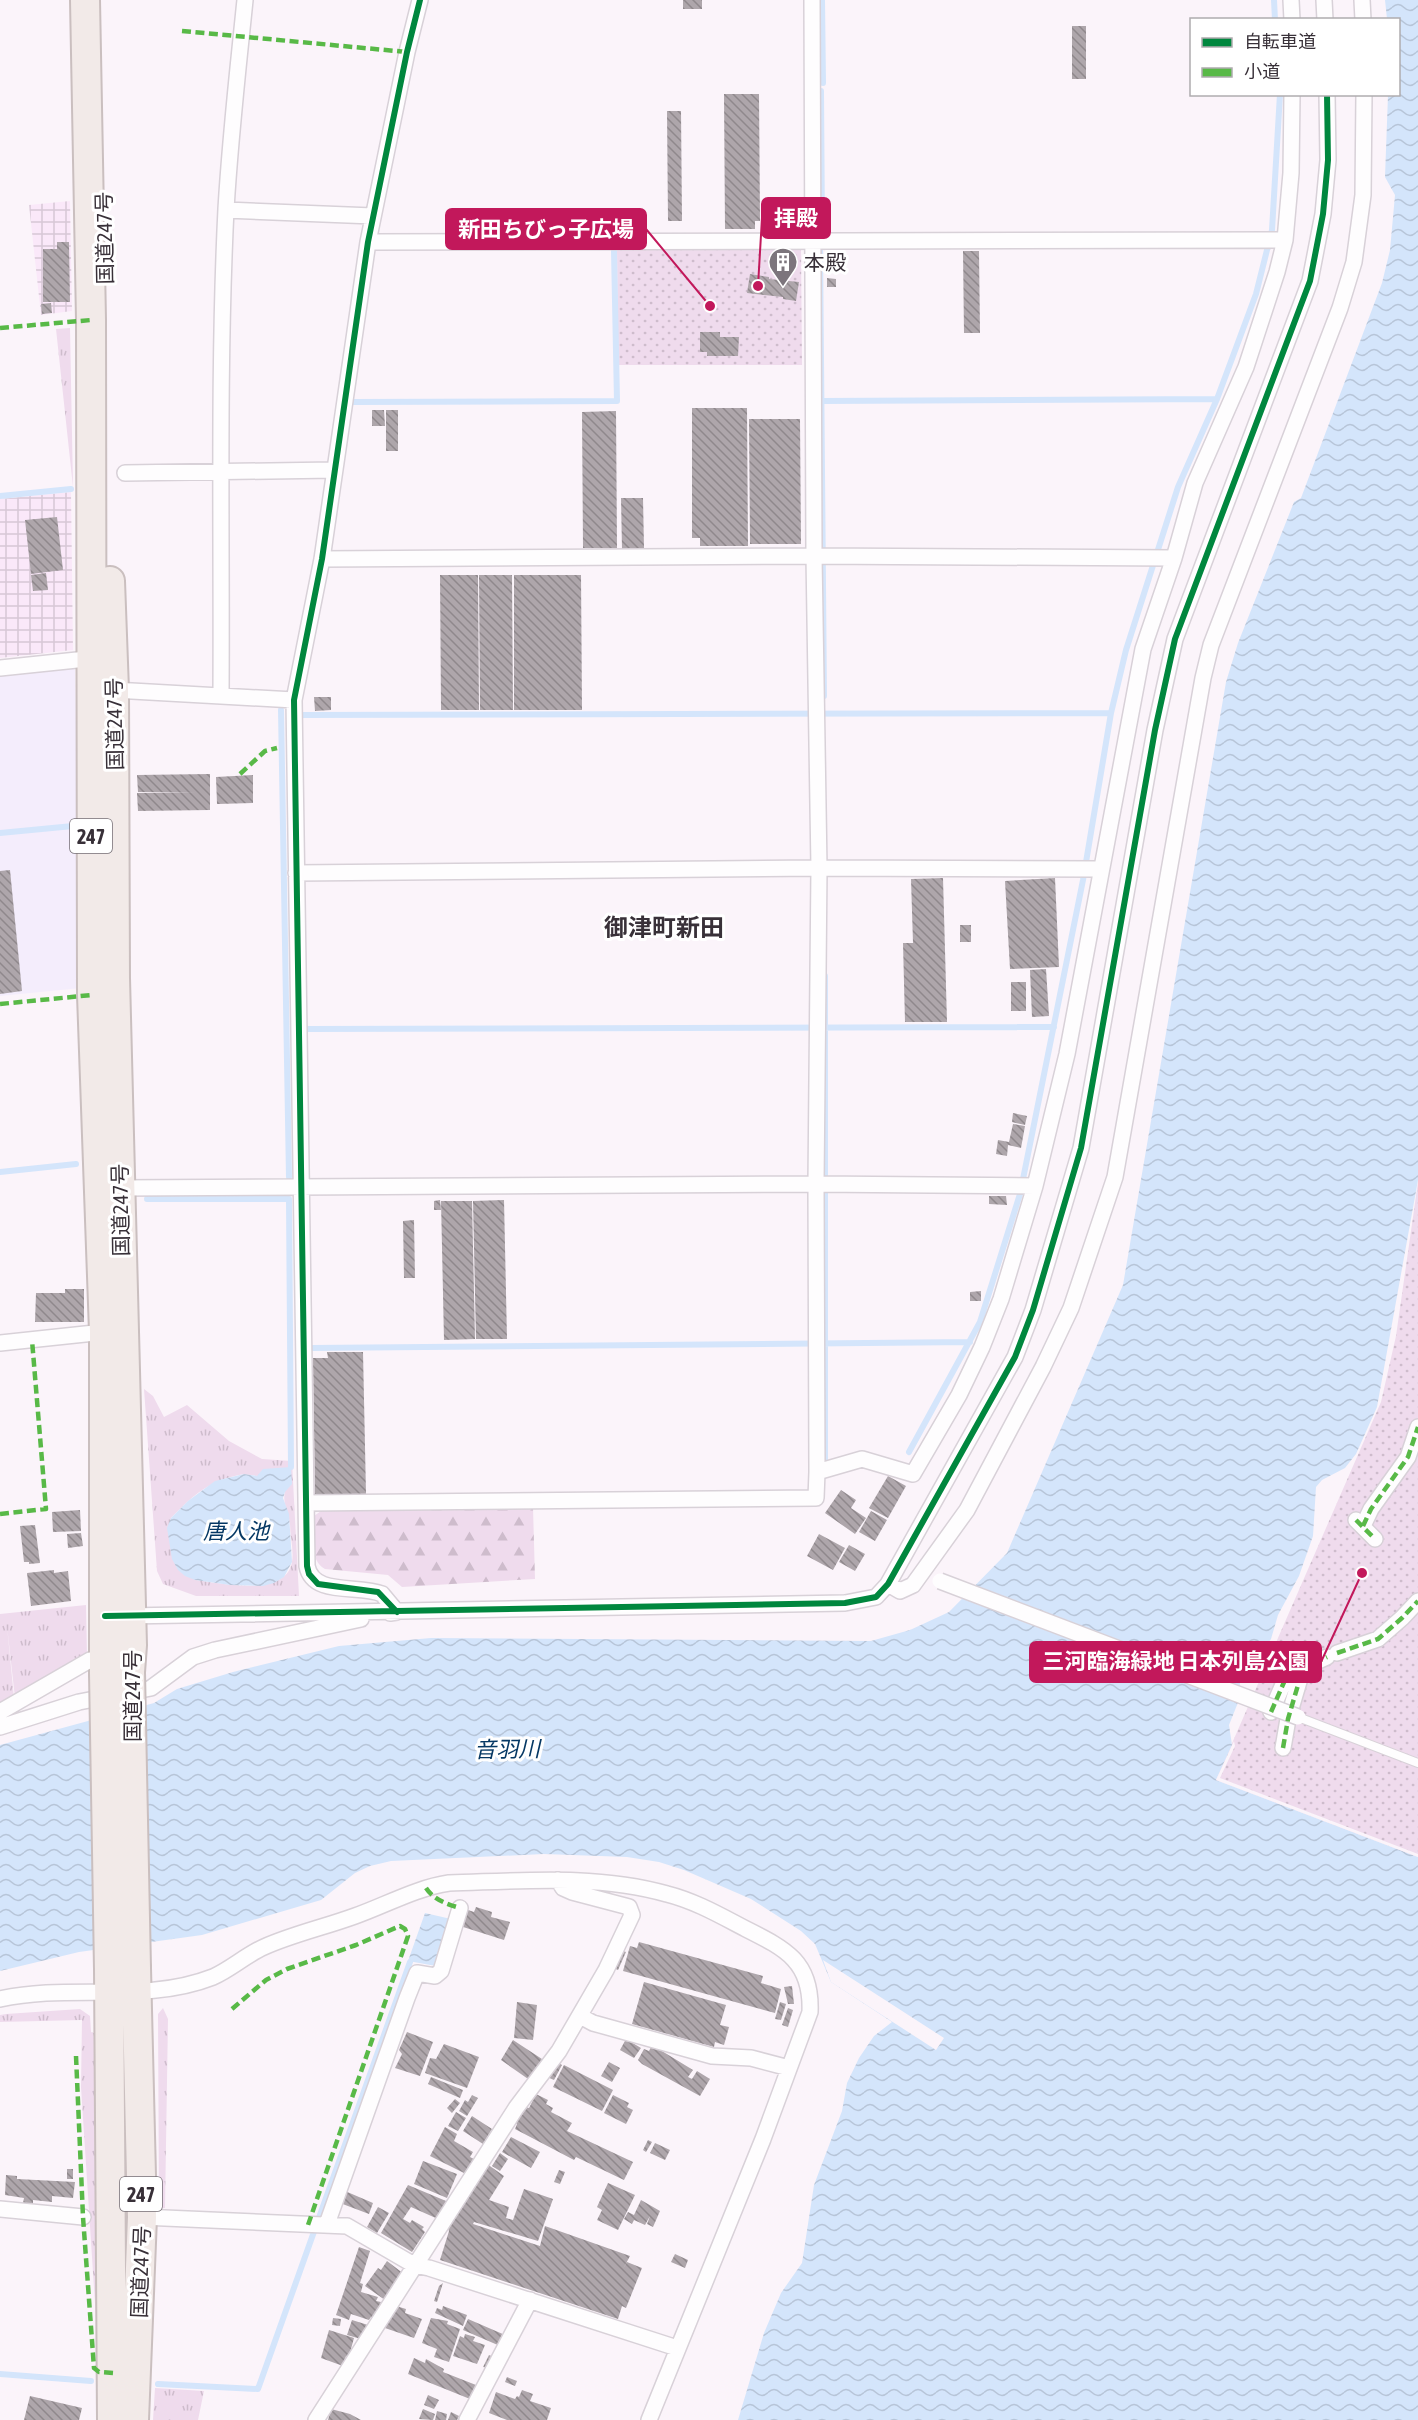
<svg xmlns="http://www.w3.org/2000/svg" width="1418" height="2420" viewBox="0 0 1418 2420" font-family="'Asap Condensed','Noto Sans JP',sans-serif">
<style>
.commercial{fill:#f4edfc}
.industrial{fill:url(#industrial-grid)}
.grass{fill:url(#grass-tufts);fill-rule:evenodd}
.forest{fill:url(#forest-firs)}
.park{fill:url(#park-dots)}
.water{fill:url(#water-waves)}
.pier{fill:#fbf4fa}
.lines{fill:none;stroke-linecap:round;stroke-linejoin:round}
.stream{stroke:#d4e5fb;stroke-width:6}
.building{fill:url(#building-back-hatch)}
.lane-casing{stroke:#d8d1d8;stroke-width:10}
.street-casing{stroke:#d8d1d8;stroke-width:18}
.highway-casing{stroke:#cabfbf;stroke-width:32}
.lane{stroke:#fefdfe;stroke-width:8}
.street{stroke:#fefdfe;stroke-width:15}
.highway{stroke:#f2eae8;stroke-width:28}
.street-bridge-casing{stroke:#d8d1d8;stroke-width:18;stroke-linecap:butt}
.highway-bridge-casing{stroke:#cabfbf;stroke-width:32;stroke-linecap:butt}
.street-bridge{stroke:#fefdfe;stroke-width:15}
.highway-bridge{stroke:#f2eae8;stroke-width:28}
.quiet{stroke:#58b947;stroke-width:4.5;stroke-dasharray:9 4.5;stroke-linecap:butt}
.cycleway-casing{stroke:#fff;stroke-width:10}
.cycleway{stroke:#00873e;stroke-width:6}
.labels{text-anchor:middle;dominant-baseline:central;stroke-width:6;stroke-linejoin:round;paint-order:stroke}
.shield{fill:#fff;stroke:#746e74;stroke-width:1.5}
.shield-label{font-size:20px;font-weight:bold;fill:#383038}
.street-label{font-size:21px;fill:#383038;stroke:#fff}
.poi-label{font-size:21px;fill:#383038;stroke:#fff;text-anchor:start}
.water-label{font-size:22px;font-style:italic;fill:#053864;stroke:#fff}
.quarter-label{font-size:24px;font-weight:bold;fill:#383038;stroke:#fff}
.leader{fill:none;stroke:#c2185b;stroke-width:2}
.callout-dot{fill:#c2185b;stroke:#fff;stroke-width:2}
.callout{fill:#c2185b;stroke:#c2185b;stroke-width:2}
.callout-label{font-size:22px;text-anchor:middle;font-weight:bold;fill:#fff}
</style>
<defs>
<pattern id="industrial-grid" width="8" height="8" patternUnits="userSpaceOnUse" patternTransform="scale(1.5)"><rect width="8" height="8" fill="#fae8f9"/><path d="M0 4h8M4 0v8" fill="none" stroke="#d7c7d6"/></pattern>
<pattern id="grass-tufts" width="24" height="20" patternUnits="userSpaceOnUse" patternTransform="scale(1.5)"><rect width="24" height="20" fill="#efdbed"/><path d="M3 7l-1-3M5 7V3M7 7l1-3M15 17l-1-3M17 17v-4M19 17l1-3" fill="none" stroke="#cebccc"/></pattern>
<pattern id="forest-firs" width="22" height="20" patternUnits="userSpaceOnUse" patternTransform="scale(1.5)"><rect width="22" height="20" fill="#efdbed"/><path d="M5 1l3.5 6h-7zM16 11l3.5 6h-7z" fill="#cebccc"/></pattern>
<pattern id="park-dots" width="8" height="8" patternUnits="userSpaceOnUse" patternTransform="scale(1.5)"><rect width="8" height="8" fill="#efdbed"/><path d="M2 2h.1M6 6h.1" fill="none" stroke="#cebccc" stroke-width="1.8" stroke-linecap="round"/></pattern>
<pattern id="water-waves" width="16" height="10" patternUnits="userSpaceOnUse" patternTransform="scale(1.5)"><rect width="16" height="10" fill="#d4e5fb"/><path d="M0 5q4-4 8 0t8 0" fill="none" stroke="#b7c5d8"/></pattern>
<pattern id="building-back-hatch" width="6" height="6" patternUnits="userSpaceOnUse" patternTransform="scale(1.5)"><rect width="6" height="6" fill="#aea6ab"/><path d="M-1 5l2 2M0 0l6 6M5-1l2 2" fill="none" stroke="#8f888c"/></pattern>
</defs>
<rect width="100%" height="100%" fill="#fbf4fa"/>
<!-- commercial -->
<path class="commercial" d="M68,665L75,670L81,988L0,996V672Z"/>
<!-- industrial -->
<path class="industrial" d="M70,201L72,311L41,315L29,205Z
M71,492L73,650L0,658V499Z"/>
<!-- grass -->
<path class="grass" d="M70,328L73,487L56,329Z
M144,1389L153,1396L164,1417L187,1405L229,1441L262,1459L292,1461L299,1596H196L163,1584L157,1571ZM244,1474L257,1476L285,1492C282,1503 289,1513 290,1524C290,1536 294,1550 292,1562C286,1598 220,1583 195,1580L171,1518C195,1494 209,1480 244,1474Z
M86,1605L87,1657L15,1698L7,1626L14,1698L0,1707V1614Z
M163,2008L168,2019L165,2208H159L158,2014Z
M80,2009L90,2016L91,2032L94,2033L99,2365L81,2087L82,2020L0,2022V2015L6,2014Z
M155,2388L204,2391L198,2420H153Z"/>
<!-- forest -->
<path class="forest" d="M533,1507L535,1579L402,1587L388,1575L325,1569C309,1561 314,1535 313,1520L314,1516L321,1511Z"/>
<!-- park -->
<path class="park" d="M801,246L802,365H618L617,247Z
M1418,1182V1857L1216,1780L1381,1402L1396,1336Z"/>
<!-- water -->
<path class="water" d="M1385,0H1418V1180L1377,1407L1356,1454L1345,1468L1322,1480L1316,1487L1313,1536L1299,1576L1278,1615L1271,1639L1240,1682L1239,1700L1229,1725L1232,1745L1216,1780L1418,1857V2420H738L764,2333L781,2293L802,2263L814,2185L842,2111L847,2083L859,2058L874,2036L892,2022L831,1982L815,1944L801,1931L751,1899L684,1870L659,1862L627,1857L544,1854L391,1861L370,1866L355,1873L321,1900L202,1935L79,1952L0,1971V1745L154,1703L177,1689L233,1672L339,1646L431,1638L871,1641L910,1630L949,1612L1007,1553L1123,1285L1226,682L1238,643L1294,502L1301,498L1382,283L1390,250L1395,195L1385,177L1388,95L1398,94V20L1387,19Z
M291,1467L292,1484L285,1492L283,1498L289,1514L292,1562L284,1577L274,1583L263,1586L230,1585L195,1580L185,1576L178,1570L172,1559L167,1528L171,1518L188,1501L215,1481L244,1474L257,1476L263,1469Z
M425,1913L451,1919L436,1966L408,1961Z"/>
<!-- pier -->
<path class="pier" d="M1234,1741L1235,1746L1220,1778L1418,1854V1857L1216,1780Z
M823,1960L944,2038L936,2050L831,1982Z"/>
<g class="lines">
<!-- stream -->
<path class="stream" d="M822,0L823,83
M1274,0L1275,20
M821,91L822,232
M820,246L824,696
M822,401L1217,399
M353,402L617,401L614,251
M0,496L71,489
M281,710L289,1177
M303,715L1111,713
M0,833L73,826
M308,1029L1054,1027
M0,1172L76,1164
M147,1199H289L291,1467
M311,1348L970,1342
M909,1452L980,1322L1020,1194L1083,880L1111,713L1126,650L1178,487L1217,399L1256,294L1272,230L1280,94
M825,1459V976
M0,2374L91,2381
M158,2384L258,2389L410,1962"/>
</g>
<!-- building -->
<path class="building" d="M683,0H702V9H683Z
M1072,26H1086V79H1072Z
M724,94H759L760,221H755V229H725Z
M667,111H681L682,221H668Z
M57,242H69L70,302H43V249H57Z
M963,251H979L980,333H964Z
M750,274L769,277V279L799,282L796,301L783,299V297L747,293Z
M827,278L836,279V287H827Z
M51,303L52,313L42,314L41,304Z
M700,332H720V337H739L738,356H707V352H700Z
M692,408H747L748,546H700V538H692Z
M372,410H384L385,426H372Z
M386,410H398V451H386Z
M616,411L617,548H583L582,412Z
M749,419H800L801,544H750Z
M621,498H643L644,548L622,549Z
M57,517L63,570L31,574L25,520Z
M46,573L48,590L33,591L31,575Z
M440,575H478L479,710H441Z
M479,575H512L513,710H480Z
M514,575H581L582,710H514Z
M314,697H331V710L315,711Z
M210,774V810L138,811L137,793L195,792H138L137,775Z
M253,775V803L217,804L216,777Z
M10,870L22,991L0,994V871Z
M943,878L947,1022H905L903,943H913L911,879Z
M1055,878L1059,967L1010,969L1005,881Z
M960,925H971V942H960Z
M1046,969L1049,1016L1032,1017L1030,970Z
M1011,982H1026V1011H1011Z
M1013,1113L1027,1116L1025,1125L1012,1122Z
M1013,1124L1025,1126L1021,1148L1008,1145L1007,1156L996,1154L998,1140L1009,1142Z
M989,1196H1006L1007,1205L989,1204Z
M440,1200L441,1210H434V1201Z
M504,1200L507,1339H476L473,1201Z
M441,1201H472L475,1339L444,1340Z
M414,1220L415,1278H404L403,1221Z
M65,1289H84V1322H35L36,1293H65Z
M981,1291V1301H970V1292Z
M327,1352H363L366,1494H315L313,1358H328Z
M888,1476L906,1486L888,1518L869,1508Z
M841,1490L856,1500L851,1508L866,1518L855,1534L825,1513Z
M80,1510L81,1531L53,1532L52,1512Z
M871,1511L887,1520L875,1541L859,1532Z
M35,1525L40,1563L29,1564V1562H24L20,1526Z
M81,1533L83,1546L68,1548L67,1534Z
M819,1534L845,1548L833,1570L807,1556Z
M849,1545L865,1554L855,1571L839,1562Z
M54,1570V1573L68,1571L71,1601L31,1606L27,1573Z
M476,1907L492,1912L491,1917L510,1922L504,1940L460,1926L465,1909L474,1912Z
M639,1942L763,1976L761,1983L781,1989L775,2013L623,1971L630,1946L637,1948Z
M621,1950L626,1952L618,1970L613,1968Z
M644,1982L726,2005L720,2025L729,2027L724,2045L715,2042L714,2047L632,2024Z
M792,1986L794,2004H788L784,1987Z
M517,2002L537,2005L533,2040L514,2038Z
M780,2002L786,2004L781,2020L775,2019Z
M788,2008L793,2010L788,2027L782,2025Z
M407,2032L433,2042L420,2076L395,2068L402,2054L399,2050Z
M626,2039L641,2048L634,2058L620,2050Z
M513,2040L545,2061L531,2081L501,2060Z
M444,2044L479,2057L467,2088L425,2073L430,2058L436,2059Z
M652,2045L693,2070L688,2077L692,2079L697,2071L710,2079L700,2096L642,2064L638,2060L644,2049L649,2051Z
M609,2062L620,2068L612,2082L601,2076Z
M558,2063L562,2065L554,2080L547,2077Z
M564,2065L613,2090L602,2111L553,2087Z
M431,2077L463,2090L460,2098L428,2084Z
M536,2094L548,2100L546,2104L553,2108L551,2112L572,2123L567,2131L633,2162L624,2180L576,2157L574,2160L515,2129L517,2124L514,2122L520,2113L522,2115L526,2107L529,2108Z
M472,2095L478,2098L467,2116L459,2111L465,2100L468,2102Z
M613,2095L629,2103L627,2107L633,2110L626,2124L604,2113Z
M455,2099L460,2103L452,2113L447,2108Z
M456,2112L466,2118L458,2131L448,2126Z
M472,2116L492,2129L483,2144L463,2131Z
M445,2127L457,2134L454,2141L473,2152L470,2157L476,2160L468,2175L430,2156Z
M511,2137L540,2152L531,2168L502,2152Z
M648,2140L652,2142L646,2152L643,2150Z
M655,2143L670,2150L665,2160L650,2153Z
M500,2153L508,2159L500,2171L492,2166Z
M423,2161L457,2174L447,2198L414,2184Z
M487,2164L504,2176L489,2200L509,2207L506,2218L513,2220L524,2189L553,2199L538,2241L474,2222L473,2224L540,2246L545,2226L630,2256L623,2269L627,2262L642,2268L626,2308L622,2306L618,2319L440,2260L449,2231L447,2226Z
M67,2169H73V2179H67Z
M559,2170L565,2172L560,2184L554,2182Z
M6,2175L17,2176V2179L75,2182L73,2198L52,2196V2202L33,2200V2204L23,2203L24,2198L5,2195Z
M608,2183L635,2195L618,2230L597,2220L602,2210L597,2207Z
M408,2185L446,2201L438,2219L411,2207L403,2219L410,2223L412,2220L424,2227L422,2229L425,2232L412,2252L381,2233Z
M345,2191L373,2203L369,2214L340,2203Z
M641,2200L660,2211L653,2227L647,2224L650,2216L645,2225L634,2220L632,2224L624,2219L628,2212L634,2215Z
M378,2207L389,2213L377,2233L367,2227Z
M359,2247L370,2251L360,2283L363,2284L361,2292L378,2297L376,2301L381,2302L375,2318L371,2317L369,2320L351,2314L349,2320L336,2315Z
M675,2254L688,2260L685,2268L671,2262Z
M387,2261L404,2274L385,2300L365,2286L378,2268L381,2270Z
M443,2283L437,2302L434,2301L439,2286Z
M396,2306L406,2309L405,2313L422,2319L414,2338L385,2328Z
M443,2306L467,2315L463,2326L435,2313L437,2308L442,2310Z
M333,2318L341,2319L340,2326L332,2325Z
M431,2318L448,2321L447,2324L460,2329L449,2362L434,2357L437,2349L422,2343Z
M468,2319L505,2335L500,2346L463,2330Z
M352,2320L368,2325L361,2339L347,2335Z
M329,2330L354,2338L349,2356H346L343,2366L321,2358Z
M465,2334L475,2337L473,2341L485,2345L477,2364L453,2356L460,2336L464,2338Z
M489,2355L494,2357L489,2368L483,2367Z
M414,2358L425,2363L426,2359L444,2369L443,2372L476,2385L470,2399L408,2374Z
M507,2377L517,2381L515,2386L505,2382Z
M522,2390L533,2394L530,2401L551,2408L547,2420H507L489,2413L496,2392L515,2399L517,2396L519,2397Z
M428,2395L439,2400L434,2409L424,2405Z
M30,2396L82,2408L79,2420H24Z
M331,2409L350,2414L361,2420H328Z
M423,2409L435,2414L433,2420L419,2419Z
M437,2411L447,2414L446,2420H435Z
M451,2412L459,2416L457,2420H448Z"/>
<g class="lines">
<!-- lane casing -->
<g class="lane-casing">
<path id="lane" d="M1298,1717L1418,1763"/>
</g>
<!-- street casing -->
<g class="street-casing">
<path id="street" d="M812,0L814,556L819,868L816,1184L817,1472
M1291,0L1292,20
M1324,0L1325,20
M1362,0L1363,20
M226,210L373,216
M368,242L1285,240
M125,473L334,470
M322,559L814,556L1174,558
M0,668L96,658
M114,690L294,700
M221,696C222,534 218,371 226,209C230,139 238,69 245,0
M296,873L819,868L1101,869
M120,1188L816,1184L1035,1186
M0,1343L104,1332
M306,1503L816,1498L817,1472L862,1459L913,1474L959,1395L982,1347L1001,1299L1035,1186L1067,1054L1143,649L1174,558L1195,483L1246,367L1277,272L1285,240L1291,173L1292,94
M1356,1520L1375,1539
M1363,1526L1371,1509L1408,1457L1418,1427
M888,1584L900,1591L913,1585L967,1510L1043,1367L1071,1308L1115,1177L1203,678L1211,645L1340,308L1354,262L1363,195L1364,94
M390,1613L397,1612L382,1594C359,1584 313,1597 307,1566L294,700L322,559L368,242L407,52L420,0
M126,1616L845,1603L876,1597L888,1584L1015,1357L1033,1310L1081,1148L1155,730L1175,639L1310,281L1323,214L1328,160L1327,94
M1337,1653L1378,1639L1402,1618L1418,1601
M0,1712L90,1660L104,1661
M1271,1712L1288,1673L1303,1668
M0,1727L79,1702L151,1688L193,1657L215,1650L361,1619
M1283,1748L1288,1719L1303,1668L1327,1657
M0,1999C70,1983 144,2004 213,1977C231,1969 246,1955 264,1947C293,1934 325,1927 355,1916C386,1905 416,1888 449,1883C521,1881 597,1874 667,1894C695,1901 721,1916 746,1929C786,1949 812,1962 810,2012L763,2139L649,2420
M580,2016L593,2023L712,2056L751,2058L789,2068
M0,2209L83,2217
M142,2217L347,2226L414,2265L429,2268L677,2348
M327,2224L407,1998L417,1973L435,1976L441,1971L460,1908
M316,2420L516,2108L559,2051L606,1970L632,1915L629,1907L572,1892L563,1888L558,1880
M467,2420L530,2300"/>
</g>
<!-- highway casing -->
<g class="highway-casing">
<path id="highway" d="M85,0L91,320L92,995L104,1332V1673
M110,581L114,690L115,978L132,1645L130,1672
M109,1969L112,2420
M134,2420L142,2217L136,1968"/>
</g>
<!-- lane -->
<use href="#lane" class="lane"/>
<!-- street -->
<use href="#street" class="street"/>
<!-- highway -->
<use href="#highway" class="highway"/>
<!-- street-bridge casing -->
<g class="street-bridge-casing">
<path id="street-bridge" d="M940,1581L1298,1717"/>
</g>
<!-- highway-bridge casing -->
<g class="highway-bridge-casing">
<path id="highway-bridge" d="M130,1672L136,1968
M104,1673L109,1969"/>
</g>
<!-- street-bridge -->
<use href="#street-bridge" class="street-bridge"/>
<!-- highway-bridge -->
<use href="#highway-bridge" class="highway-bridge"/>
<!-- quiet -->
<path class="quiet" d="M182,31L407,52
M0,328L91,320
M240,774L265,751L277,748
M0,1004L92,995
M0,1514L46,1509L32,1340
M1356,1520L1375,1539
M1363,1526L1371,1509L1408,1457L1418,1427
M1337,1653L1378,1639L1402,1618L1418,1601
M1271,1712L1288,1673L1303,1668
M1283,1748L1288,1719L1303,1668L1327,1657
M426,1888C434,1900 447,1904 460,1908
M232,2009L266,1980L287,1969L356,1945L400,1926L405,1929L408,1936L308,2225
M76,2056L83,2217L94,2368L99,2372L113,2373"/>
<!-- cycleway casing -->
<g class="cycleway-casing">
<path id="cycleway" d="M397,1612L378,1592L318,1584L309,1574L307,1566L294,700L322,559L368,242L407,52L420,0
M105,1616L845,1603L876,1597L888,1584L1015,1357L1033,1310L1081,1148L1155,730L1175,639L1310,281L1323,214L1328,160L1327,94"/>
</g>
<!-- cycleway -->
<use href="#cycleway" class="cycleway"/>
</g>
<!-- icons -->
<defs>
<g id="building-pin" transform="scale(1.5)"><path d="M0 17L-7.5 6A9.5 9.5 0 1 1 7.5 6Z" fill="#7c757c" stroke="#fff"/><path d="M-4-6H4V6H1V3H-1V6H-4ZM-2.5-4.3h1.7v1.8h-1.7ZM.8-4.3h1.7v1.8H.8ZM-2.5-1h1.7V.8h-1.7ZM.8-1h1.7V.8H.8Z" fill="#fff"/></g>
</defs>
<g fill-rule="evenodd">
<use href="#building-pin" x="783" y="262"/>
</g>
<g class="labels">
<!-- shield labels -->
<g class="shield">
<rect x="70" y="819" width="42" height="34" rx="4.5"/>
<rect x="120" y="2177" width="42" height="34" rx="4.5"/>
</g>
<g class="shield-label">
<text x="91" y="836">247</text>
<text x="141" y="2194">247</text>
</g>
<!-- street labels -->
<g class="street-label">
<text transform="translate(104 238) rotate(-91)">国道247号</text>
<text transform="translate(114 724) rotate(-91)">国道247号</text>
<text transform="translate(120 1210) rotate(-91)">国道247号</text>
<text transform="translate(132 1696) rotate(-90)">国道247号</text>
<text transform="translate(140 2272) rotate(-88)">国道247号</text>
</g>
<!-- poi labels -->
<g class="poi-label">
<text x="804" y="262">本殿</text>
</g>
<!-- water labels -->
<g class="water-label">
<text x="236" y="1531">唐人池</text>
<text transform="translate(507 1749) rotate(-1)">音羽川</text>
</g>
<!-- quarter labels -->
<g class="quarter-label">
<text x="664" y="927">御津町新田</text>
</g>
</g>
<!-- callouts -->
<path class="leader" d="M758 286L762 218M710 306L646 229M1362 1573L1321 1662"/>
<g class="callout-dot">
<circle cx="758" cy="286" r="6"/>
<circle cx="710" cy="306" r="6"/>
<circle cx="1362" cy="1573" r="6"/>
</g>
<g class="callout">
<rect x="762" y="198" width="68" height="40" rx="6"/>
<rect x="446" y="209" width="200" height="40" rx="6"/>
<rect x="1030" y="1642" width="291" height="40" rx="6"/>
</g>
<g class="callout-label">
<text x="796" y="226">拝殿</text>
<text x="546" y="237">新田ちびっ子広場</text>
<text x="1176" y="1669">三河臨海緑地 日本列島公園</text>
</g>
<!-- legend -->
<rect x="1190" y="18" width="210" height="78" fill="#ffffff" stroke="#afacaf" stroke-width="1.5"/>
<rect x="1202" y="38" width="30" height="9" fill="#00873e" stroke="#afacaf" stroke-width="1.5"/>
<text x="1244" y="48" font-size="18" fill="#383038">自転車道</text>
<rect x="1202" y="68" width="30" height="9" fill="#58b947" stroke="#afacaf" stroke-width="1.5"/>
<text x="1244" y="78" font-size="18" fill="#383038">小道</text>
</svg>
